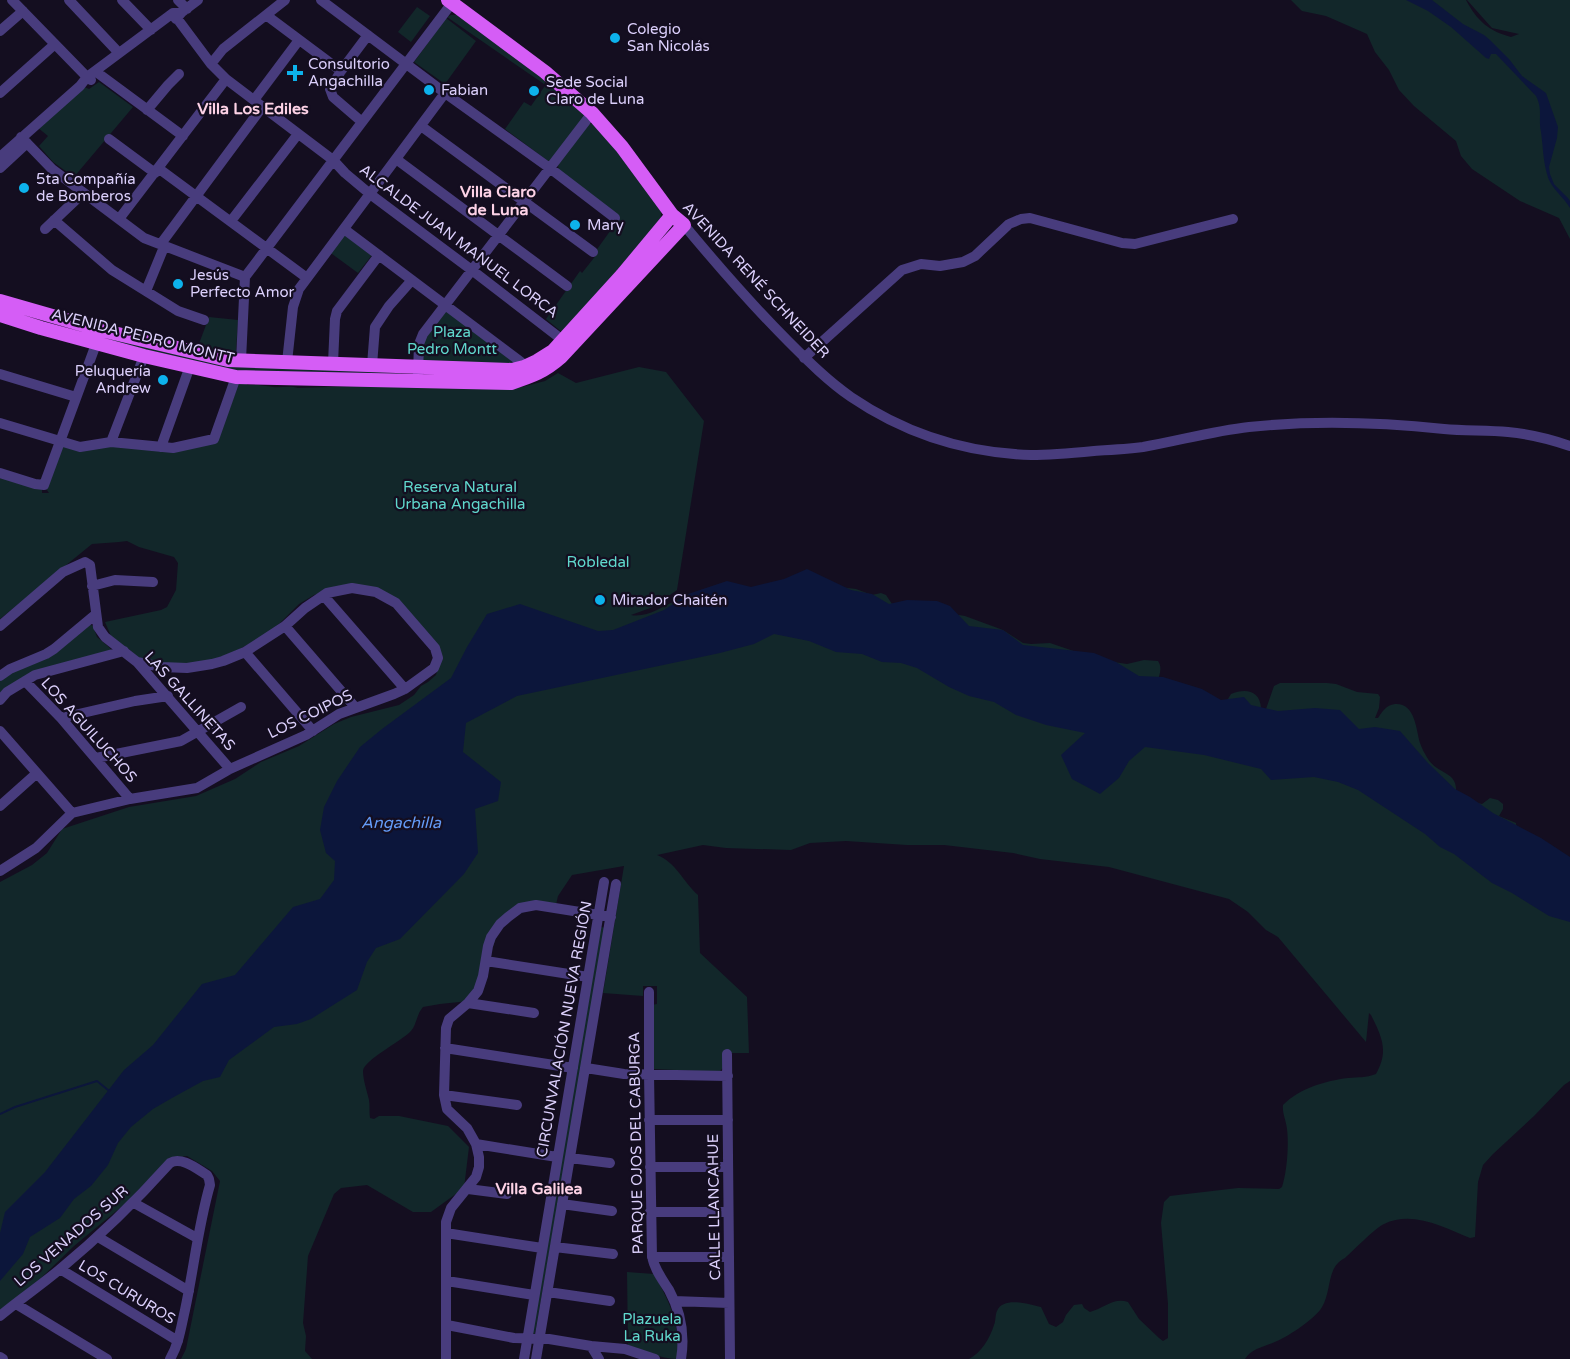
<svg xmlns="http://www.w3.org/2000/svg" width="1570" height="1359" viewBox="0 0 1570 1359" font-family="'Varela Round',sans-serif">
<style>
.green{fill:#12272a}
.water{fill:#0c163b}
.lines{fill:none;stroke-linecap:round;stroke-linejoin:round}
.stream{stroke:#0c163b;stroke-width:2}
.minor{stroke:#483c7d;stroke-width:10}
.major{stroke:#d55df6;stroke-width:14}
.poi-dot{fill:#0db2ec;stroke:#140e20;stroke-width:2}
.labels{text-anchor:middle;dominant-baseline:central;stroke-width:4.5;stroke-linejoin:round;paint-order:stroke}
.poi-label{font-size:15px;fill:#dcd0fc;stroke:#140e20;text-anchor:start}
.street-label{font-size:15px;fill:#dcd0fc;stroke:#140e20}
.park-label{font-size:15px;fill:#60d8cd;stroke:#140e20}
.neighbourhood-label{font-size:16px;font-weight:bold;fill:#fdd2e6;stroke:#140e20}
.water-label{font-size:16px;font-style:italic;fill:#649bf7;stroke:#140e20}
</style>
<rect width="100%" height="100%" fill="#140e20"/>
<!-- green -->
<path class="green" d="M1291,0H1466C1477,21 1489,31 1511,37L1519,34L1492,28L1467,0H1570V239L1559,218L1520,201L1472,169L1461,156L1456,141L1414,106L1399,90L1389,70L1375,52L1367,34L1326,16L1302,11Z
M417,7L430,16L411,42L398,32Z
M451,15H457L548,79L544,84L447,17Z
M446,18L476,41L445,84L414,62Z
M549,80L586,111L585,118L553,160L548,161L505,129L524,102L531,106Z
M99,82L133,107L74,177L53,162L39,146L48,136L37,127L82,86L89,89Z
M588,124H593L614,146L661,210V218L567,330L563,333L546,319L580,271L582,273L597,254L595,252L618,220L559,171L558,165Z
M343,232L372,255L358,273L328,251Z
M447,308L517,361L516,366L425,363L422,359L423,341Z
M209,317L238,320L236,351L233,355L197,349Z
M110,338L216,362L400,373L401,374L235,373L109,340Z
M639,367L666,372L704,421L677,590L653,607L631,615C646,618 663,607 676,600L840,587L856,589L872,595L881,593L886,595L892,604L965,616L1003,630L1023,643L1031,644L1050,643L1100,660L1127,664L1144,660L1158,661C1163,668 1159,676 1157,683L1225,704L1231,694C1245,688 1260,690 1261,708L1266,709L1274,686L1280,683H1327L1336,684L1357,692L1378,694L1380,697L1379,708L1375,718H1378C1382,712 1386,705 1395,704C1415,703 1416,728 1420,743C1422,749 1425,754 1428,759C1439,776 1461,771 1455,797L1482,804L1490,798L1498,800L1503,804V809L1499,816L1516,823V825L1570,861V1081L1564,1085L1534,1116L1493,1154L1483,1165L1478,1182L1475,1237L1470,1238C1444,1227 1412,1210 1384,1224C1374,1229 1354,1250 1345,1258C1326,1267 1332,1291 1322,1307C1316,1318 1289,1336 1277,1341C1267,1346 1251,1348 1245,1359H969C981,1353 990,1338 994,1325C996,1321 995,1315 997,1311C1003,1296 1029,1304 1041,1307L1049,1324L1056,1327L1063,1322L1066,1315L1074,1305L1082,1304L1084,1308L1090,1312C1104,1308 1114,1297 1128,1302L1139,1319L1159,1338L1163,1341L1168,1338V1304L1161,1223L1164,1202L1170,1196L1178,1195L1238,1188L1279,1189L1282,1187C1287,1172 1289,1145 1287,1129C1286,1120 1282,1113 1283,1105C1300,1088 1325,1081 1348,1078C1359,1077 1365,1078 1376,1074C1389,1051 1382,1037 1371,1015L1369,1013L1366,1042L1278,937L1266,930L1248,912L1229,899L1109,867L1040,859L1013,853L944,845H907L846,841L810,843L791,850L726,848L703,845L657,855C676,862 683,882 698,895L700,953L747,997L749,1053H724L723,1068L719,1072L654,1069L652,1005L657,1004V986H643V996L603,993L624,866L572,875L558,896L555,909L537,906L502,922L481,979L469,1001L440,1004L423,1007C416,1015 417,1025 410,1032C400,1042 364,1060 363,1071C363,1080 367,1091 369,1100C370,1106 369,1112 370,1118L374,1119L379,1116H399L448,1126L469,1147L464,1188L431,1212H413L367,1185L341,1188L334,1194L308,1256L303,1323L306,1336L305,1351L312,1359H181L186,1349L220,1181L212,1171L187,1156L169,1158L126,1203L74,1246L40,1279L0,1312V882L32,865L47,853L62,829L129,807L196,796L235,779L261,762L299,746L334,724L351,717L399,705L414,695L421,686L428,682L436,675L441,660L396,604L363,591H326L314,595L299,604L280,623L264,636L234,652L216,659L187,665L142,661L130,650L122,645L111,636L105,622L161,610L167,607L176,590L178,563L174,557L139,547L127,541L119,542L92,544L0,619V476L42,488V493H49L45,487L60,447L107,445L151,449L217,441L240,381H246L247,385C256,384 264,386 273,387C281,388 290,385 298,388L420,384H480L522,387L545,381L558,373L576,383Z
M89,624L93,626L97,637L110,648L111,652L42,671L0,696V680Z
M601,927L606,928L535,1334L532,1333Z
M627,1272L654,1274C670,1303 681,1325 677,1359C660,1359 645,1350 628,1345Z"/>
<!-- water -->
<path class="water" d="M1406,0H1432L1463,24L1484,35L1490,40L1509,59L1522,76L1546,93L1558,127L1557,138L1549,167L1550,174L1554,184L1568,198L1570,201V208C1563,196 1550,188 1547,174C1543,160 1543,146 1541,132C1538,118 1543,110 1536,96L1496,54H1491L1489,59L1486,58L1451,27L1428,11Z
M807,569L851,590L872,594L889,604L907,600L937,601L950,606L969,626L1003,630L1023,645L1094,653L1116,662L1139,676L1163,677L1202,689L1221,700L1244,697L1251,705L1278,711L1315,708L1340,710L1359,729L1375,727L1400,731L1428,763L1455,789L1470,797L1493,813L1541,838L1570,857V922L1549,916L1512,893L1492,883L1454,854L1440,847L1425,834L1358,790L1338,782L1314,777L1271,780L1261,769L1204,755L1145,747L1129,761L1119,778L1100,794L1072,779L1061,755L1085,733L1046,725L1016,715L994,702L969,696L949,687L917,668L901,663L882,662L862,654L836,652L809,641L774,634L754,644L720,653L517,696L466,723L463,752L501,782L498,801L475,809L478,853L464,874L400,939L376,948L367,962L357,990L311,1019L297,1024L274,1027L229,1060L220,1077L203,1081L172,1098L153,1109L131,1127L118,1143L108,1165L91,1186L74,1199L60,1218L30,1237L23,1254L0,1281V1233L5,1212L45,1172L124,1070L153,1045L202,984L235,975L293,907L320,899L334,880L335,861L326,853L320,830L324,807L337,781L360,747L382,729L451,678L467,647L487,614L520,604L598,631L613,630L664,610L688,594L727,581L751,587L784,579Z"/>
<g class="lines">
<!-- stream -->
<path class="stream" d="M0,1114L15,1107L97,1081L108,1090"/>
<!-- minor -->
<path class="minor" d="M12,0L87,77L91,80
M69,0L119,53
M122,0L151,30
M178,0L187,9
M321,0L445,93L551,169L615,218
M173,13L211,64L226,79L333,160L345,173L370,194L473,271L569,345
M266,15L341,71
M176,19L182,12L198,0
M0,31L23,11
M211,64L223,49L285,0
M95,71L183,136
M0,93L55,44
M254,100L299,40
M147,110L168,85L179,74
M362,122L333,97L330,89L341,71L368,35
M421,126L593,252
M21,137L52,169L144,238L245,277
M109,139L155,173
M0,157L80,86L87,77L173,13H179
M396,159L567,286
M0,168L27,143
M158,168L307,278
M119,219L226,79
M54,220L112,270L178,311L204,320
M231,221L298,134
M684,225C718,266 752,305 789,342C809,362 828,381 851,397C904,433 966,453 1031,455C1052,455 1073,453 1094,451C1110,450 1127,449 1143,447C1178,441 1213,431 1249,427C1316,420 1377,422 1444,429C1465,431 1487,430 1508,432C1529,434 1550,439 1570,446
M45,229L83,193
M344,229L521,362L524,367
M160,245L263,106
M146,291L164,247
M804,358L902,270L921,264L940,266L963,262L975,256L1009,224L1021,219L1030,218L1122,243L1135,244L1233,219
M241,360L245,277L452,3
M287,362L293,307L299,289L445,93
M333,363L335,319L337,311L379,255
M372,365L375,327L389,306L412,280
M418,373L419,344L423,334L592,113
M0,374L76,397
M0,423L80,447L111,442L173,448L214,439L236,377
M111,442L144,356
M161,447L190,366
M0,473L35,484L44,485L99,336
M92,586L115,580L153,582
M324,596L405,689
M0,626L63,572L85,562L90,565L98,627L105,637L137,662L230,769
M285,626L355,707
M245,652L313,731
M0,676L10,669L46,654L54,649L96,614
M25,681L61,718L130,799
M0,700L7,692L35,675L124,651
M61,718L135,701L168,696
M0,731L72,813
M96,758L181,741L241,707
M0,806L37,773
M0,871L36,848L72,813L130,799L197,788L230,769L306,735L339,714L394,694L405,689L434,668L438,658L435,648L396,603L376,592L352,588L327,593L305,608L285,626L245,652L223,661L212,664L187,668L162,667L137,662
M486,961L588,977
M649,992V1074L652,1257C655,1270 662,1279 669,1290C681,1312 685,1335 681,1359
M468,1003L534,1013
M445,1048L573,1068
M727,1054L730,1359
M586,1068L624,1074L728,1076
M444,1095L517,1105
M649,1120H728
M476,1144L557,1157
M570,1158L610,1163
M650,1167H728
M468,1189L507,1194
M134,1203L197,1238
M562,1204L612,1211
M650,1212H728
M446,1233L542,1248
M98,1237L189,1291
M555,1247L613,1254
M652,1257H729
M60,1269L178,1341
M447,1281L534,1295
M548,1292L610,1301
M674,1301L729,1303
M16,1304L107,1359
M0,1316C19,1300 40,1286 59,1270C99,1237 135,1202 170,1163C181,1156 197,1169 207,1175L209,1179L210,1185C198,1226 194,1268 185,1310C181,1327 179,1344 170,1359
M447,1325L514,1338L549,1339L591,1346L599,1359
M591,1346L625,1349L655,1359
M0,1357L3,1359
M446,1359V1222L451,1208L476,1177L479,1167V1157L476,1144L467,1128L447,1109L444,1095L446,1028L449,1019L468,1003L478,991L483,976L488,946L491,937L500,924L508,917L520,908L536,905L611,917
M524,1359L604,882
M536,1359L616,884"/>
<!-- major -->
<path class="major" d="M0,301L101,330L228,360L512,370L524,367L537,361L553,351L622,275L672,215
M0,315L41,328L144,356L236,377L511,383C532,376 544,372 561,357L684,225L672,215L622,147L592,113L545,72L448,0"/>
</g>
<!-- markers -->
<g class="poi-dot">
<circle cx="615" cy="38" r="6"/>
<path d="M292 64h6v6h6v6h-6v6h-6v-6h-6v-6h6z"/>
<circle cx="429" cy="90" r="6"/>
<circle cx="534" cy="91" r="6"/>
<circle cx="24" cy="188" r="6"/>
<circle cx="575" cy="225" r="6"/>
<circle cx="178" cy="284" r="6"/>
<circle cx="163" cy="380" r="6"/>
<circle cx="600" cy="600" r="6"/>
</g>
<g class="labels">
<!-- poi labels -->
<g class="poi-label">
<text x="627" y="29">Colegio<tspan x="627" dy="17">San Nicolás</tspan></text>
<text x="308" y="64">Consultorio<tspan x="308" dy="17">Angachilla</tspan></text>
<text x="546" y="82">Sede Social<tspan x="546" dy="17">Claro de Luna</tspan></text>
<text x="441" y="90">Fabian</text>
<text x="36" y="179">5ta Compañía<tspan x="36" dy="17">de Bomberos</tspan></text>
<text x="587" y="225">Mary</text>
<text x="190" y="275">Jesús<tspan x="190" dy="17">Perfecto Amor</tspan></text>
<text x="151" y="371" text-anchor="end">Peluquería<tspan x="151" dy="17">Andrew</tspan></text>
<text x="612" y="600">Mirador Chaitén</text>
</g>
<!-- street labels -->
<g class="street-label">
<text transform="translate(459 241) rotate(37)">ALCALDE JUAN MANUEL LORCA</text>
<text transform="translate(756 280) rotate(47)">AVENIDA RENÉ SCHNEIDER</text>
<text transform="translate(143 336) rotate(14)">AVENIDA PEDRO MONTT</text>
<text transform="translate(190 701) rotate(48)">LAS GALLINETAS</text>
<text transform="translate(310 714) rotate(-26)">LOS COIPOS</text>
<text transform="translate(89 730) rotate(48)">LOS AGUILUCHOS</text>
<text transform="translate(564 1029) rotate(-80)">CIRCUNVALACIÓN NUEVA REGIÓN</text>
<text transform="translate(636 1143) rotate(-91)">PARQUE OJOS DEL CABURGA</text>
<text transform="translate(714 1207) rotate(-91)">CALLE LLANCAHUE</text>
<text transform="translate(71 1236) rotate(-41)">LOS VENADOS SUR</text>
<text transform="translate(127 1292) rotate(31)">LOS CURUROS</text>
</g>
<!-- park labels -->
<g class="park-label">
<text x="452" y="332">Plaza<tspan x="452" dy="17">Pedro Montt</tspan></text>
<text x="460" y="487">Reserva Natural<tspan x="460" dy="17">Urbana Angachilla</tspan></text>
<text x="598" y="562">Robledal</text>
<text x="652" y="1319">Plazuela<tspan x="652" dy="17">La Ruka</tspan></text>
</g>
<!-- neighbourhood labels -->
<g class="neighbourhood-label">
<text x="253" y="109">Villa Los Ediles</text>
<text x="498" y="192">Villa Claro<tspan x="498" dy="18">de Luna</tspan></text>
<text x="539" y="1189">Villa Galilea</text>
</g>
<!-- water labels -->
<g class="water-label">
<text x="401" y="823">Angachilla</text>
</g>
</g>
</svg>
